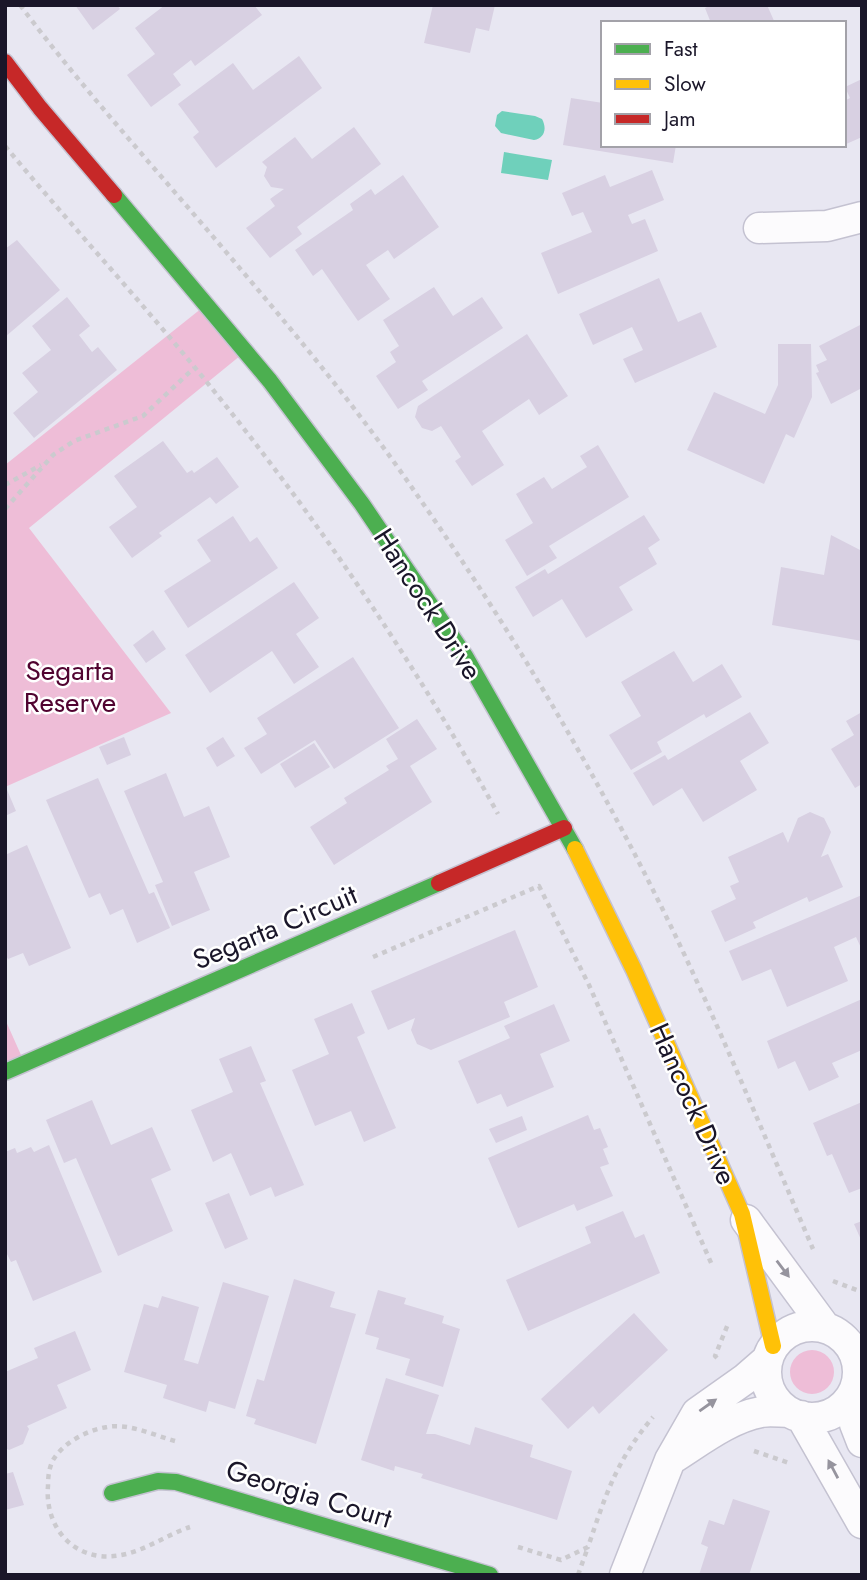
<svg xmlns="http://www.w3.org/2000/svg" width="867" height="1580" viewBox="0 0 867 1580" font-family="Jost,sans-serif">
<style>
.green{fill:#eebdd7}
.water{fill:#6fd0bb}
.building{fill:#d8d0e2}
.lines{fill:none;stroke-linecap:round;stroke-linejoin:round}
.street-casing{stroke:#c4c2d1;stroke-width:33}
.fast-casing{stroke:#c4c2d1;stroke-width:19}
.slow-casing{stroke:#c4c2d1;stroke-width:19}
.jam-casing{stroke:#c4c2d1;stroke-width:19}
.path{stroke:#cbcace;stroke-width:4.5;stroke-dasharray:5 5;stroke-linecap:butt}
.street{stroke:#fcfbfd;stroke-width:30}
.fast{stroke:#4caf50;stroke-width:16}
.slow{stroke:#ffc107;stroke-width:16}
.jam{stroke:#c62828;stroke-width:16}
.oneway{fill:#96949e}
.labels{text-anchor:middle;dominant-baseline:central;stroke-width:5;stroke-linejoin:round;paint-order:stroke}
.street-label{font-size:28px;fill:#1a1629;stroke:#fff}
.park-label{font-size:28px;fill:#500330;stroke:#fff}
</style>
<rect width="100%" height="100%" fill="#e8e7f2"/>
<!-- green -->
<path class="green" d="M207,304L246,351L29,528L171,713L5,787V465Z
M5,1019L25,1064L5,1072Z
M790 1372a22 22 0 1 1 44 0a22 22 0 1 1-44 0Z"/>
<!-- water -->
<path class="water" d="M502,111L535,116L542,119C547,128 545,138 534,140L501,133L495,126L497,115Z
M504,152L552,160L548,180L501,173Z"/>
<!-- building -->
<path class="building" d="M75,5H117L120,9L93,30Z
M165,5H254L262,15L195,66L191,60L173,74L181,85L151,107L127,75L155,54L135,28Z
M433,5H495L489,31L476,28L470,53L424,43Z
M711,5H767L775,23H711L705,8Z
M299,56L322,88L216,168L193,137L199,132L178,104L233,63L253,90Z
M862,79V137L844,145V101L850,98L845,87Z
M571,98L603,103V145H676L673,163L563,145Z
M354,127L381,164L297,227L302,234L270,258L246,228L275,206L270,199L284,189L271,187L264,176L267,167L262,162L295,137L312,159Z
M652,170L664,200L628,215L632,224L645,219L658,251L558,294L541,253L592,232L583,212L572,216L562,193L605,175L610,187Z
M403,175L439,227L394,259L388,250L366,265L390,299L358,321L322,269L313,276L295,250L353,210L350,204L371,189L375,195Z
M17,240L60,290L5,337V249Z
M659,278L678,322L701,312L717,347L635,383L623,359L643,350L632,327L593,345L579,314Z
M434,287L453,316L482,297L503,328L422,381L428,390L398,409L376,376L396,362L390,352L399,346L383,320Z
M67,297L90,326L79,335L92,352L98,347L117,370L34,438L13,413L38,392L22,373L51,350L32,326Z
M862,324V388L831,404L816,373L819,372L816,365L827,360L819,346Z
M527,334L568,396L539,415L529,399L482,431L504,465L472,486L455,461L461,457L441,426L432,431L422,428L415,417L418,406Z
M778,344H811L812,397L794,438L786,434L764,484L687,450L714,392L765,414L778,385Z
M163,441L187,473L192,470L194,473L217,457L239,487L216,504L210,497L159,533L162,536L132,558L109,527L137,507L114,476Z
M598,445L629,497L549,546L557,558L527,576L505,540L533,523L516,494L544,477L552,489L587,467L580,456Z
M644,515L660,540L648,548L657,564L619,587L633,610L586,638L562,599L533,617L515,587L545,569L548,574Z
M233,516L250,542L257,537L278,568L188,628L164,591L211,561L197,540Z
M831,535L862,551V641L772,625L781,567L824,575Z
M294,582L319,618L296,634L319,667L294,684L272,651L210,693L185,655Z
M153,630L166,649L146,663L133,645Z
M674,651L693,682L722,664L742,697L706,718L704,714L657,742L662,752L631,770L609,735L641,716L621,682Z
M353,657L399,728L334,769L315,740L261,774L244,748L267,734L257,718Z
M750,712L769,743L740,761L757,790L703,822L682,788L653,806L633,773L665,755L668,760Z
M862,712V784L855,788L831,749L854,735L846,721Z
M417,719L437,749L410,766L432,802L334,865L310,827L347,803L344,798L389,770L386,766L398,759L386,739Z
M124,737L131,755L107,765L99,747Z
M223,737L235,756L217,767L206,748Z
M314,743L330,767L295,788L280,764Z
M166,773L184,817L209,806L230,857L194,872L210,910L172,926L155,885L163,882L124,791Z
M98,778L149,894L154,892L170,928L137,943L123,909L110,915L100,893L89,898L46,800Z
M5,785L16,811L5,816Z
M810,812L824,818L831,832L821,857L828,854L843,887L809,902L807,897L753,922L756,928L725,942L711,911L736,899L730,886L739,882L728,857L783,832L788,843L798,818Z
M27,845L71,948L29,966L23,953L8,959L5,954V855Z
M862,895V950L856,937L834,947L848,981L787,1007L771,969L742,981L729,951Z
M515,930L538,987L504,1002L510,1017L431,1050L417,1044L411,1030L415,1018L388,1030L371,991Z
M862,999V1050L832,1063L839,1077L809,1091L795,1061L778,1069L767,1041Z
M352,1003L365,1033L357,1037L396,1128L364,1142L351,1111L315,1126L292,1070L329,1054L314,1019Z
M554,1004L570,1041L540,1054L554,1087L507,1107L501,1094L477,1104L458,1061L510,1038L504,1026Z
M251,1046L266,1081L260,1083L304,1185L275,1197L271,1187L250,1196L231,1153L213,1162L191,1110L233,1092L219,1059Z
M92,1100L111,1145L152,1127L171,1170L151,1179L173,1231L118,1256L76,1158L64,1163L46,1120Z
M862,1102V1188L849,1193L832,1154L827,1156L813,1123Z
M588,1115L594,1130L600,1128L608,1147L603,1149L609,1164L600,1167L613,1196L577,1211L574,1204L518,1228L488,1158Z
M522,1116L527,1130L496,1143L489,1129Z
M49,1145L102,1272L33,1301L16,1260L11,1262L5,1250V1152L15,1148L17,1153L31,1147L34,1152Z
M229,1193L248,1239L225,1249L205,1203Z
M623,1211L635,1238L644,1234L660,1273L528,1331L506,1280L591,1243L585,1227Z
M862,1221V1242L854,1224Z
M294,1279L335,1292L330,1307L356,1314L316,1444L254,1424L256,1419L246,1416L257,1379L264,1381Z
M223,1282L269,1296L235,1409L209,1401L206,1412L163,1398L167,1385L124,1372L144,1304L158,1308L162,1296L199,1307L184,1360L198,1364Z
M378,1290L406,1298L404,1304L444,1316L442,1323L460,1329L443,1387L405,1375L410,1359L376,1349L379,1338L365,1334Z
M634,1313L668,1350L599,1414L593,1406L568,1429L541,1399Z
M75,1331L91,1370L57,1385L67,1408L27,1426L29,1429L23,1444L9,1450L5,1448V1372L38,1358L34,1348Z
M386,1378L439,1395L426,1434H435L470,1445L475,1427L533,1445L530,1457L572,1471L557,1520L421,1478L423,1474L395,1466L394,1471L361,1460Z
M13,1472L24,1505L5,1510V1474Z
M733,1499L770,1511L749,1575H699L708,1547L701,1544L709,1520L724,1525Z"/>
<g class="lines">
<!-- street casing -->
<g class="street-casing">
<path id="street" d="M759,228L827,226L862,217
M746,1220L824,1326
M766 1372a46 46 0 1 1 92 0a46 46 0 1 1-92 0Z
M852,1397L855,1424L862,1442
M801,1416L862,1523
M673,1458C700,1441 729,1418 761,1412C770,1410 780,1412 789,1412
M625,1575L670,1460L697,1413L745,1379L768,1359"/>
</g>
<!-- fast casing -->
<g class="fast-casing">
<path id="fast" d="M114,195L270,381L362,504L465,656L575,849
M5,1072L439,883
M112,1493L158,1481L176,1482L490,1575"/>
</g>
<!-- slow casing -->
<g class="slow-casing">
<path id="slow" d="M575,849L634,970L742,1214L773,1346"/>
</g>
<!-- jam casing -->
<g class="jam-casing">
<path id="jam" d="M5,62L40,108L114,195
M439,883L564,828"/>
</g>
<!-- path -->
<path class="path" d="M20,5C83,89 153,166 221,246C288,325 356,406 415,492C506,622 588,759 659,902C715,1015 763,1133 813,1249
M5,146C75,230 150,311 218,396C324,528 417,667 498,814
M5,485L41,465
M5,509L53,455L74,441L143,416L194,368
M373,957L539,886L589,985L712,1265
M833,1281L862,1292
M717,1358L715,1356L728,1324
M175,1441C153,1435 129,1423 107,1427C87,1430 63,1443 53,1460C49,1468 48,1477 48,1486C45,1519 64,1551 99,1556C134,1560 160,1537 190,1527
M754,1451L789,1463
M518,1547L561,1560L588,1547C606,1494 616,1461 653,1417
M578,1575L588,1547"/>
<!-- street -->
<use href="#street" class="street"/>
<!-- fast -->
<use href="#fast" class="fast"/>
<!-- slow -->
<use href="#slow" class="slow"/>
<!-- jam -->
<use href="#jam" class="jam"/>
</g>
<!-- one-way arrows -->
<defs><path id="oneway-solid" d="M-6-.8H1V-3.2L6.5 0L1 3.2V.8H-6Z" transform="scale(1.75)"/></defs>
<g class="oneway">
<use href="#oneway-solid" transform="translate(783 1269) rotate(53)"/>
<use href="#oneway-solid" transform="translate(708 1405) rotate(-35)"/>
<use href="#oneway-solid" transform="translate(833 1469) rotate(-118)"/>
</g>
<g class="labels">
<!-- street labels -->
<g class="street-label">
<text transform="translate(428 604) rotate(57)">Hancock Drive</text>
<text transform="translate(275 927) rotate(-23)">Segarta Circuit</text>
<text transform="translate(693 1104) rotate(66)">Hancock Drive</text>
<text transform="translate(309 1494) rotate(17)">Georgia Court</text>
</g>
<!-- park labels -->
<g class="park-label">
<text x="70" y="670">Segarta<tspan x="70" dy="32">Reserve</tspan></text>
</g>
</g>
<!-- border -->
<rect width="867" height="1580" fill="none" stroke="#1a1629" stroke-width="14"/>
<!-- legend -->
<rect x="601" y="21" width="245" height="126" fill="#ffffff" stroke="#a3a2a9" stroke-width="2"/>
<rect x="615" y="44" width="35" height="10" fill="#4caf50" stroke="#a3a2a9" stroke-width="2"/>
<text x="664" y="56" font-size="21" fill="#1a1629">Fast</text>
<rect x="615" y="79" width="35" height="10" fill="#ffc107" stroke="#a3a2a9" stroke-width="2"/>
<text x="664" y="91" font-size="21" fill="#1a1629">Slow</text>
<rect x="615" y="114" width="35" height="10" fill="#c62828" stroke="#a3a2a9" stroke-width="2"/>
<text x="664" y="126" font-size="21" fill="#1a1629">Jam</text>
</svg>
